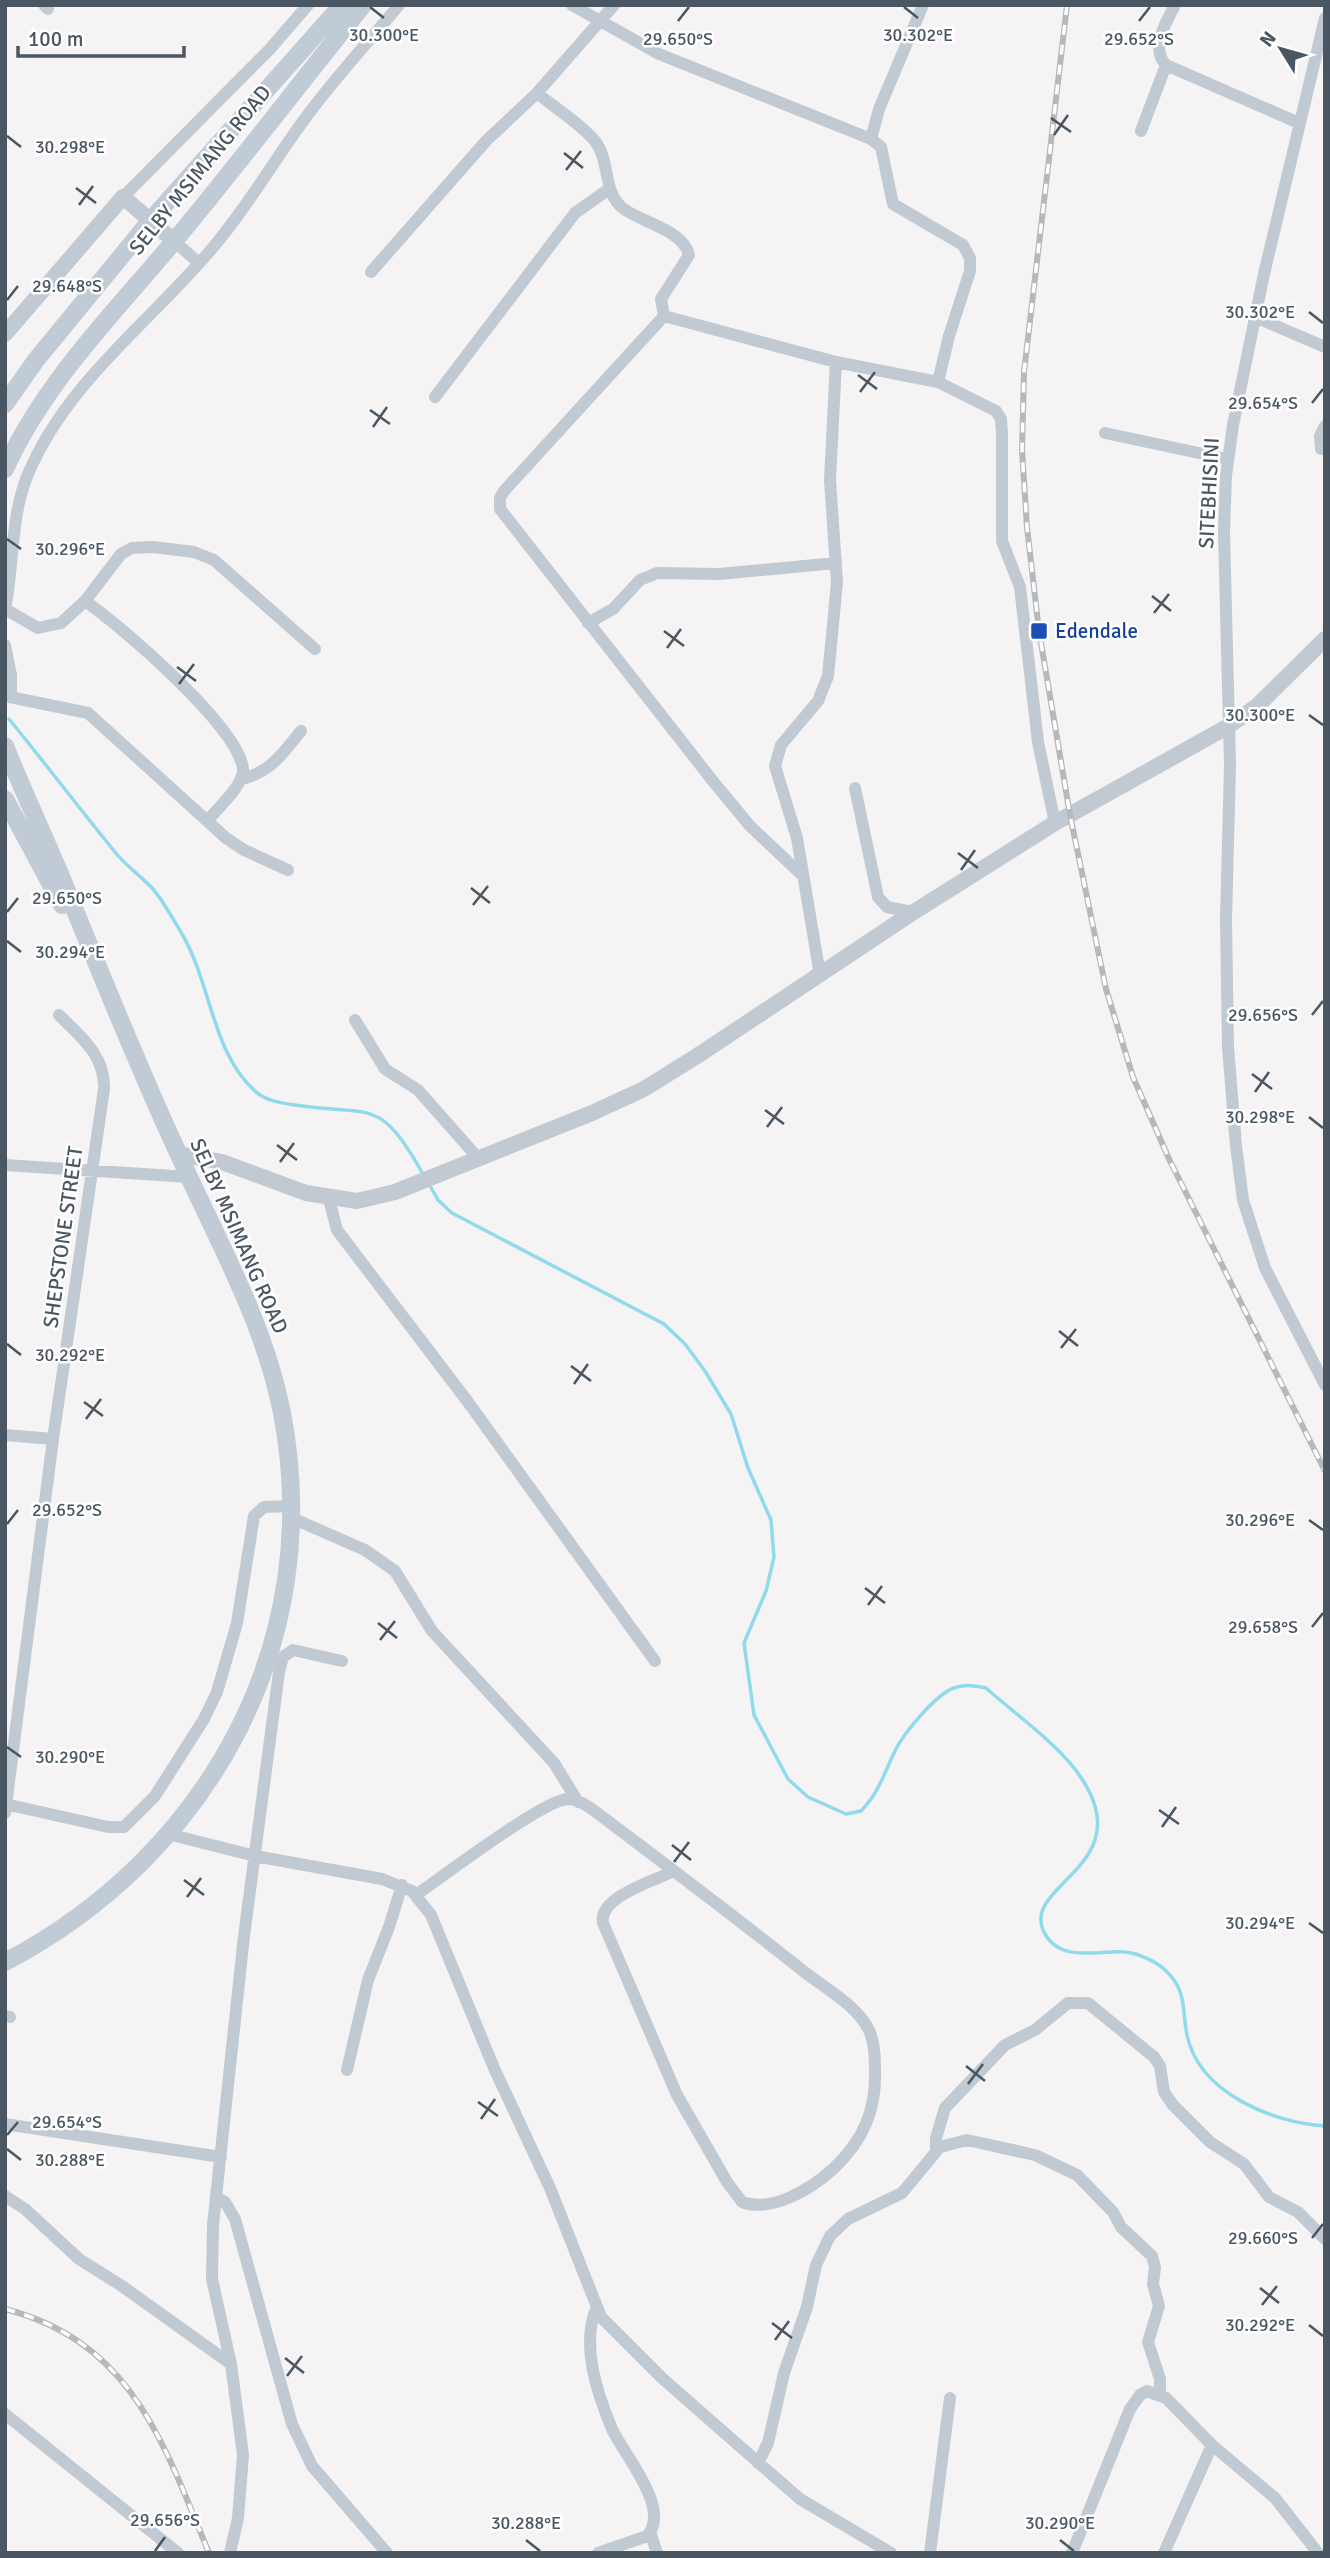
<svg xmlns="http://www.w3.org/2000/svg" width="1330" height="2558" viewBox="0 0 1330 2558" font-family="Signika,sans-serif">
<style>
.lines{fill:none;stroke-linecap:round;stroke-linejoin:round}
.stream{stroke:#90daee;stroke-width:3.5}
.minor{stroke:#c1cad2;stroke-width:12}
.tertiary{stroke:#c1cad2;stroke-width:16}
.secondary{stroke:#c1cbd6;stroke-width:18}
.rail-casing{stroke:#b5b8bd;stroke-width:6}
.rail{stroke:#fff;stroke-width:3.5;stroke-dasharray:10;stroke-linecap:butt}
.ticks{fill:none;stroke:#4a5661;stroke-width:2.5}
.transit-dot{fill:#1a4fb4;stroke:#fff;stroke-width:2.5}
.labels{text-anchor:middle;dominant-baseline:central;stroke-width:5;stroke-linejoin:round;paint-order:stroke}
.street-label{font-size:21px;fill:#4a5661;stroke:#fff}
.transit-label{font-size:21px;fill:#164399;stroke:#fff;text-anchor:start}
.ticks-label{font-size:18px;text-anchor:middle;fill:#4a5661;stroke:#fff;stroke-width:5;stroke-linejoin:round;paint-order:stroke}
</style>
<rect width="100%" height="100%" fill="#f5f3f3"/>
<g class="lines">
<!-- stream -->
<path class="stream" d="M9,719C45,763 79,808 115,852C126,866 141,876 153,889C164,902 173,919 182,934C211,983 212,1053 255,1091C266,1101 281,1103 295,1105C373,1117 378,1095 423,1174
M429,1184L438,1200L452,1213L664,1324L685,1344L705,1371L731,1414L748,1468L771,1520L774,1557L766,1591L744,1643L754,1715L788,1779L808,1797L846,1814L861,1811C879,1793 884,1773 895,1751C903,1734 936,1694 954,1688C964,1684 975,1685 986,1688C1015,1714 1061,1746 1082,1779C1138,1865 1024,1884 1043,1930C1058,1964 1097,1950 1125,1952C1138,1953 1158,1962 1167,1972C1187,1991 1182,2011 1187,2035C1199,2093 1273,2123 1325,2126"/>
<!-- minor -->
<path class="minor" d="M44,5L48,9
M572,5L659,54L871,139L881,147L893,204L963,245L970,258V271L949,336L938,382
M614,5L537,93C555,108 580,123 595,141C611,162 602,193 624,209C643,223 683,230 689,255L661,299L664,316
M1175,5C1166,22 1150,49 1166,65L1299,123
M1325,18L1264,274L1233,425L1226,476L1224,532L1230,765L1226,919L1228,1047L1236,1146L1243,1200L1265,1268L1325,1385
M1141,131L1166,65
M871,139L879,109L923,5
M123,197L269,50L308,5
M174,241L199,263
M371,272L486,141L537,93
M664,316L836,362L938,382L996,411L1001,419L1002,433V541L1020,587L1038,742L1055,823
M664,316L504,491L500,498V509L712,780L750,826L803,876
M1255,317L1325,347
M435,397L575,213L609,189
M1105,433L1227,459
M1321,449L1320,436L1325,426
M85,601C121,626 239,727 243,769C244,785 217,809 207,821
M5,609L38,628L61,623L85,601L121,554L132,548L153,547L194,552L214,560L315,649
M5,610C14,564 10,518 28,474C68,380 151,322 215,245C247,207 272,164 301,124C331,82 366,45 399,5
M588,623L613,609L640,580L657,573L719,574L836,563
M5,645L11,675V696
M5,696L88,713L226,838L244,850L288,870
M241,779C270,773 283,753 301,731
M855,788L878,897L887,907L913,912
M820,975L797,838L775,766L781,745L818,701L828,676L837,582L830,480L836,362
M355,1020L385,1069L418,1090L478,1158
M5,1165L189,1177
M329,1199L337,1230L468,1402L655,1661
M5,1435L53,1439
M292,1518L365,1550L395,1571L432,1631L554,1763L578,1802
M5,1804L108,1827H124L155,1796L204,1719L217,1692L237,1623L254,1516L264,1507L291,1506
M5,1813L53,1439L104,1089C105,1055 81,1037 59,1015
M168,1834L255,1856L382,1879L412,1891L431,1915L494,2068L550,2188L601,2317L662,2378L800,2499L891,2553
M416,1895C442,1877 542,1801 567,1799C576,1799 585,1804 592,1809C662,1862 733,1915 802,1970C824,1988 856,2004 869,2030C874,2041 875,2055 875,2066C877,2109 864,2140 833,2169C811,2189 772,2213 742,2202L727,2182L677,2095L603,1923C598,1897 654,1881 674,1871
M5,2016L10,2017
M347,2070L368,1980L389,1927L402,1885
M5,2124L221,2157
M936,2150V2138L945,2108L1005,2045L1035,2030L1068,2003H1088L1154,2057L1160,2066L1164,2092L1173,2105L1210,2142L1244,2164L1269,2197L1298,2212L1325,2239
M5,2196L25,2209L79,2259L122,2286L231,2364
M216,2197L225,2202L235,2219L292,2424L312,2466L387,2553
M596,2309C581,2346 597,2393 612,2429C624,2455 672,2509 647,2536L598,2553
M5,2414L178,2553
M758,2463L768,2443L784,2373L807,2307L816,2265L830,2236L848,2219L902,2193L940,2147L967,2140L1035,2155L1077,2175L1113,2212L1121,2227L1152,2256L1155,2267L1153,2284L1159,2306L1148,2342L1160,2379V2394
M650,2532L657,2553
M230,2553L238,2518L243,2455L231,2364L212,2279L213,2225L244,1936L279,1672L283,1657L293,1650L342,1661
M930,2553L950,2398
M1072,2553L1130,2409L1140,2395L1147,2391L1166,2398L1212,2445L1275,2498L1318,2553
M1164,2553L1212,2445"/>
<!-- tertiary -->
<path class="tertiary" d="M5,334L123,197L174,241
M178,1154L222,1162L306,1193L357,1201L395,1192L592,1113L644,1089L697,1056L909,915L1055,823L1227,727L1257,706L1325,639"/>
<!-- secondary -->
<path class="secondary" d="M5,404L36,360L151,220L342,5
M5,469C45,381 115,312 176,239C240,162 300,83 363,5
M5,746C22,789 42,831 60,874C99,968 136,1063 179,1155C217,1240 264,1321 282,1413C326,1642 209,1855 5,1962
M5,799L62,905"/>
<!-- rail casing -->
<g class="rail-casing">
<path id="rail" d="M1067,5L1024,372L1022,450L1027,527L1039,631L1070,815L1106,989L1133,1077L1170,1161L1325,1471
M5,2309C133,2342 164,2445 209,2553"/>
</g>
<!-- rail -->
<use href="#rail" class="rail"/>
</g>
<!-- ticks -->
<path class="ticks" d="M370,7L384,18M904,7L918,18M678,21L689,7M1139,21L1150,7M1051,118L1071,132M1054,135L1068,115M7,136L21,147M564,153L583,168M566,170L581,151M76,188L96,203M79,205L93,186M7,300L18,286M1309,312L1323,323M858,375L877,389M860,392L875,372M1312,403L1323,389M370,410L390,424M373,427L387,407M7,539L21,549M1152,596L1171,611M1154,613L1169,594M664,631L684,646M667,648L681,629M177,667L196,681M179,684L194,664M1309,715L1323,725M958,853L978,868M961,870L975,850M471,888L490,903M473,905L488,886M7,912L18,898M7,941L21,952M1312,1015L1323,1001M1252,1074L1272,1089M1255,1092L1269,1072M765,1110L784,1124M1309,1117L1323,1128M767,1127L782,1107M277,1145L297,1160M280,1162L294,1143M1059,1331L1078,1346M7,1344L21,1355M1061,1348L1076,1329M571,1366L591,1381M574,1384L588,1364M84,1402L103,1416M86,1419L101,1399M1309,1520L1323,1530M7,1524L18,1510M865,1588L885,1603M868,1605L882,1586M378,1623L397,1638M1312,1627L1323,1613M380,1640L395,1621M7,1747L21,1757M1159,1810L1179,1824M1162,1827L1176,1807M672,1845L691,1860M674,1862L689,1842M184,1880L204,1895M187,1897L201,1878M1309,1923L1323,1933M966,2066L985,2081M968,2084L983,2064M478,2102L498,2116M481,2119L495,2099M7,2135L18,2122M7,2149L21,2160M1312,2238L1323,2224M1260,2288L1279,2303M1262,2305L1277,2286M772,2323L792,2338M1309,2325L1323,2336M775,2340L789,2321M285,2358L304,2373M287,2376L302,2356M526,2540L540,2551M1060,2540L1074,2551M155,2551L165,2537"/>
<!-- markers -->
<rect class="transit-dot" x="1030" y="622" width="18" height="18" rx="3.5"/>
<g class="labels">
<!-- street labels -->
<g class="street-label">
<text transform="translate(200 170) rotate(-51)">SELBY MSIMANG ROAD</text>
<text transform="translate(1209 493) rotate(-87)">SITEBHISINI</text>
<text transform="translate(239 1236) rotate(66)">SELBY MSIMANG ROAD</text>
<text transform="translate(63 1237) rotate(-82)">SHEPSTONE STREET</text>
</g>
<!-- transit labels -->
<g class="transit-label">
<text x="1055" y="631">Edendale</text>
</g>
</g>
<g class="ticks-label">
<text x="384" y="41">30.300°E</text>
<text x="918" y="41">30.302°E</text>
<text x="678" y="45">29.650°S</text>
<text x="1139" y="45">29.652°S</text>
<text x="70" y="153">30.298°E</text>
<text x="67" y="292">29.648°S</text>
<text x="1260" y="318">30.302°E</text>
<text x="1263" y="409">29.654°S</text>
<text x="70" y="555">30.296°E</text>
<text x="1260" y="721">30.300°E</text>
<text x="67" y="904">29.650°S</text>
<text x="70" y="958">30.294°E</text>
<text x="1263" y="1021">29.656°S</text>
<text x="1260" y="1123">30.298°E</text>
<text x="70" y="1361">30.292°E</text>
<text x="67" y="1516">29.652°S</text>
<text x="1260" y="1526">30.296°E</text>
<text x="1263" y="1633">29.658°S</text>
<text x="70" y="1763">30.290°E</text>
<text x="1260" y="1929">30.294°E</text>
<text x="67" y="2128">29.654°S</text>
<text x="70" y="2166">30.288°E</text>
<text x="1263" y="2244">29.660°S</text>
<text x="1260" y="2331">30.292°E</text>
<text x="165" y="2526">29.656°S</text>
<text x="526" y="2529">30.288°E</text>
<text x="1060" y="2529">30.290°E</text>
</g>
<!-- border -->
<rect width="1330" height="2558" fill="none" stroke="#4a5661" stroke-width="14"/>
<!-- north arrow -->
<g transform="translate(1281 49) rotate(307)" stroke="#ffffff" stroke-width="5" paint-order="stroke">
<path d="M0-5L12 26L0 18L-12 26Z" fill="#4a5661"/>
<text y="-10" font-size="19" font-weight="bold" text-anchor="middle" fill="#4a5661">N</text>
</g>
<!-- scale -->
<path d="M18 46v10h166v-10" fill="none" stroke="#4a5661" stroke-width="3.5"/>
<text x="28" y="46" font-size="21" fill="#4a5661" stroke="#ffffff" stroke-width="5" paint-order="stroke">100 m</text>
</svg>
